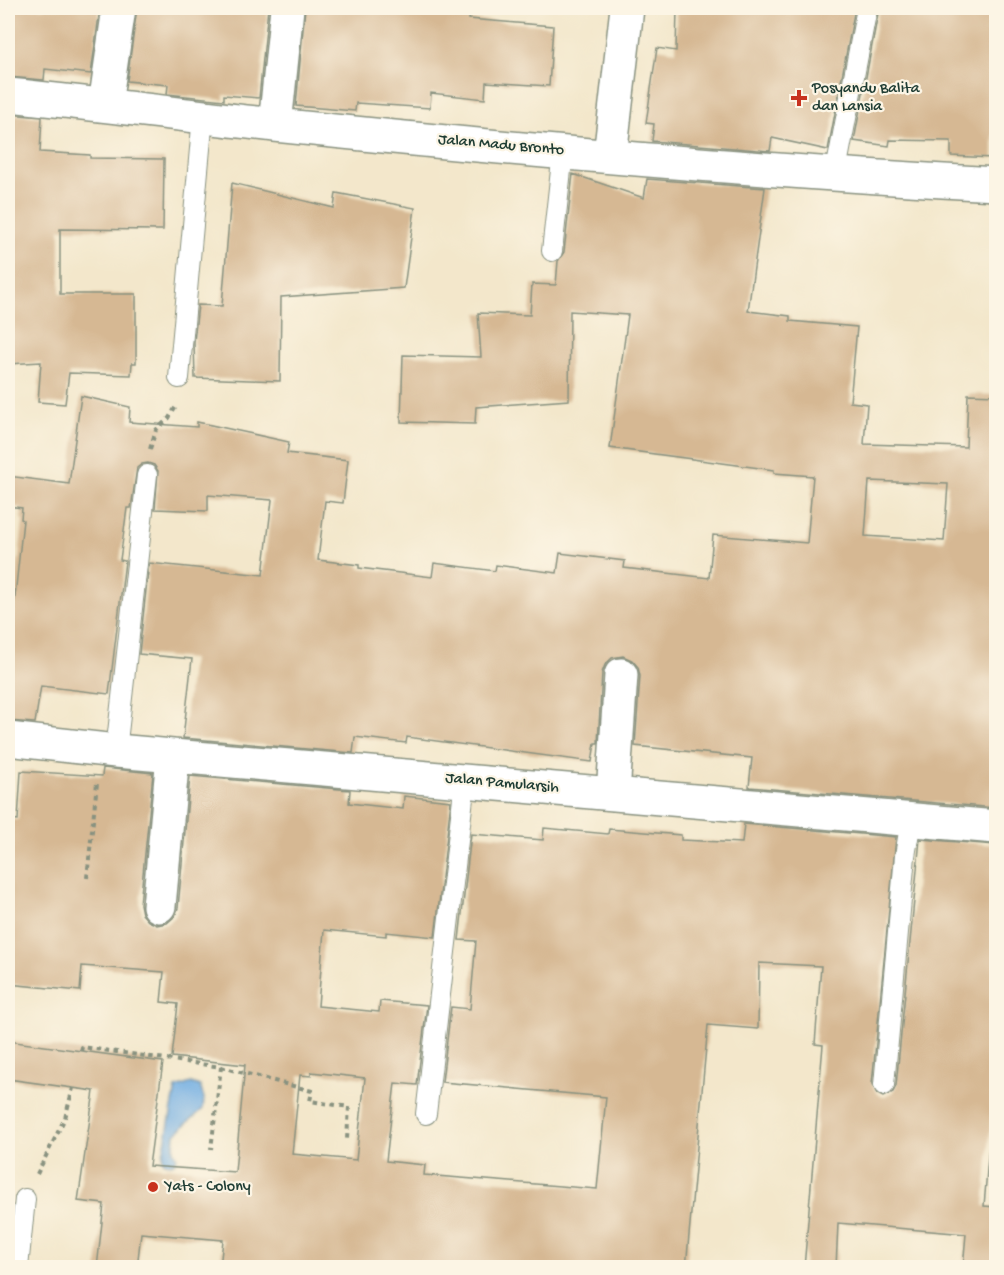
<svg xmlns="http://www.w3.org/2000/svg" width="1004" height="1275" viewBox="0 0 1004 1275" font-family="'Gochi Hand',sans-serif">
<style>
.water{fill:#72aee3;stroke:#48768c;stroke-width:1.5}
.building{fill:#d6b893;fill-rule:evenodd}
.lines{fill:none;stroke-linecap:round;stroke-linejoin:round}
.lane-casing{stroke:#899280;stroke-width:22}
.street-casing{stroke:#899280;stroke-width:36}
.path{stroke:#899280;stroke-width:4;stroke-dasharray:4.5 4.5;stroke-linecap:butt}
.lane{stroke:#fff;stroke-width:20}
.street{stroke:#fff;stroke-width:33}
.poi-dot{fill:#c8321e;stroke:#fcf5e5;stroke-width:2}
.labels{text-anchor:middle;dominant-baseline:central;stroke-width:4.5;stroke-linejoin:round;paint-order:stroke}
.poi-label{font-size:16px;fill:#1f3d34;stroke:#fcf5e5;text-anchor:start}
.street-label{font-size:16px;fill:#1f3d34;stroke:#fcf5e5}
</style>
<rect width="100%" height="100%" fill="#fcf5e5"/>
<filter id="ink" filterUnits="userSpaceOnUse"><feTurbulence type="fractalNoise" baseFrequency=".0167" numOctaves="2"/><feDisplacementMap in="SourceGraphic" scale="12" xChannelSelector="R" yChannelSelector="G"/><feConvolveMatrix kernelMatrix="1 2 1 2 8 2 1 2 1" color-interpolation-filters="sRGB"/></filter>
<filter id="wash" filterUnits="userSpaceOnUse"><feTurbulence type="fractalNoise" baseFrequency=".008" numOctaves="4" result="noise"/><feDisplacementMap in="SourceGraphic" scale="24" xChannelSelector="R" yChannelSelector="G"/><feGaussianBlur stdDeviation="1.35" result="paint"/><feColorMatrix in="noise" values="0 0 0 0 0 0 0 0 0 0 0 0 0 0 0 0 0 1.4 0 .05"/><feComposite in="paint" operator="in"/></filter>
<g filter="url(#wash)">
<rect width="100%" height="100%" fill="#f3e7cb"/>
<!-- water -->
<path class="water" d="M191,1083L200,1086L204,1098L203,1109L175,1134L174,1150L177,1158L174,1163L170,1164L163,1161V1154L176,1088Z"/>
<g id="blocks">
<!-- building -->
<path class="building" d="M8,8H100L91,74L45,69L44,80L8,77Z
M137,8H268L259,98L224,95V100L167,94L168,85L127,81Z
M305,8H470L469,19L553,26L549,86L486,82L485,99L431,93L430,108L356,103L355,111L296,106Z
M677,8H855L828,150L772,138L770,151L652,141L654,124L646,123L657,48L676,51Z
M879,8H996L993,158L951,156V141L890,140L889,146L854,141Z
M8,114L42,117L40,152L90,155V158L164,159L163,230L60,229V294H136V363H132L131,375L69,373L65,404L38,402L41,362L8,364Z
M573,174L644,198L647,179L765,188L748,311L790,316V321L857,327L850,402L867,404L864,444L966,447L968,394L996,395V808L749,787L752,758L635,746L640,676L638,667L632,660L623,656L612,658L605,665L602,673L598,743H595L592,762L407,737L406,743L355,737L353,753L183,738L192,659L139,654L149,563L263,575L272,500L208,495V511L155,509L158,471L154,465L148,463L142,464L137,468L131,508H127L120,560L125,561L109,694L41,686L35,723L8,721V624L12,625L23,520L21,519L22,508L8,506V476L69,484L81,396L130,407L129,422L197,427V422L289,442L287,453L348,460L343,503L325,501L318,560L359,565V568L432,577L434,563L495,571L496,565L557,573L560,553L625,561L624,568L709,578L713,535L807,543L813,476L774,473V470L610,448L628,315L570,311L569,400L476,407L475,424L401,422L403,355L481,357L478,313L530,315L532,284L556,285L558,261L564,252ZM869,481L948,484L944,541L865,536Z
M232,183L334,208L336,193L415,208L404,288L281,297L280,381L195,378L194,342L198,305L222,306Z
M103,768L153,773L140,904L142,914L148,921L157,925L167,923L175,916L178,908L190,776L350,790L349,803L403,809L404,796L451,801L435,937L386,932V936L324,930L318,1006L379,1012L380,1001L427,1005L417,1085L395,1083L386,1161L425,1165L424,1175L597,1189L606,1097L442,1082L451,1007L470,1009L476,941L459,940L471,834L543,840L544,828L608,834L609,829L681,835V840L742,843L744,824L896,837L872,1084L877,1094L883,1097L893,1092L896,1086L920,839L996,845V1111L992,1110L984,1206L996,1207V1268H963L966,1234L838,1223L836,1268H804L823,1045L815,1044L821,966L759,963L758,1029L708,1025L686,1268H220L223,1240L141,1233L137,1268H97L104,1204L78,1201L94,1091L8,1079V1041L163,1062L149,1166L235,1172L245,1065L172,1057L178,1004L161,1002L164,972L82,966L80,991L8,984V844L10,819L18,820L21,771L102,776ZM311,1072L365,1078L356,1160L292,1154L300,1075L311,1076Z"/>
</g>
</g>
<g filter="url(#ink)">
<use href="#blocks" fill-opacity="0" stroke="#899280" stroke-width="1.5"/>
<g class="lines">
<!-- lane casing -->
<g class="lane-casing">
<path id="lane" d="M835,176L867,8
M552,251L563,152
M179,378L203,116
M116,751L147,475
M884,1085L905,856L911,820
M426,1114L465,781
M18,1268L25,1199"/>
</g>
<!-- street casing -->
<g class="street-casing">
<path id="street" d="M8,95C97,104 186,115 275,125C515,150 756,171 996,184
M105,105L119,8
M275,125L287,8
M610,156L627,8
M8,739L116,751L996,827
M613,794L621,675
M159,906L173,756"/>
</g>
<!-- path -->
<path class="path" d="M150,449L156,430L169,418L177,405
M87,878L97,783
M81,1051L82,1047L221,1067L211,1149
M221,1067L312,1091L310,1101L349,1107L347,1139
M37,1174L65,1118L73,1088"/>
<!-- lane -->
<use href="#lane" class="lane"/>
<!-- street -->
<use href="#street" class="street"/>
</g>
</g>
<!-- markers -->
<g class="poi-dot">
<path d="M796 89h6v6h6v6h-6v6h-6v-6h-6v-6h6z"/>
<circle cx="153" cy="1187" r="6"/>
</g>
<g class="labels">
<!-- poi labels -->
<g class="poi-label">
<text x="812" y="89">Posyandu Balita<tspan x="812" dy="18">dan Lansia</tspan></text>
<text x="165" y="1187">Yats - Colony</text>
</g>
<!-- street labels -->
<g class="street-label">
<text transform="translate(501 146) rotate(5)">Jalan Madu Bronto</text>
<text transform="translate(502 784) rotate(5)">Jalan Pamularsih</text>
</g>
</g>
<!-- margin -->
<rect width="1004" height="1275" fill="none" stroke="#fcf5e5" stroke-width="30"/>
</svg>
